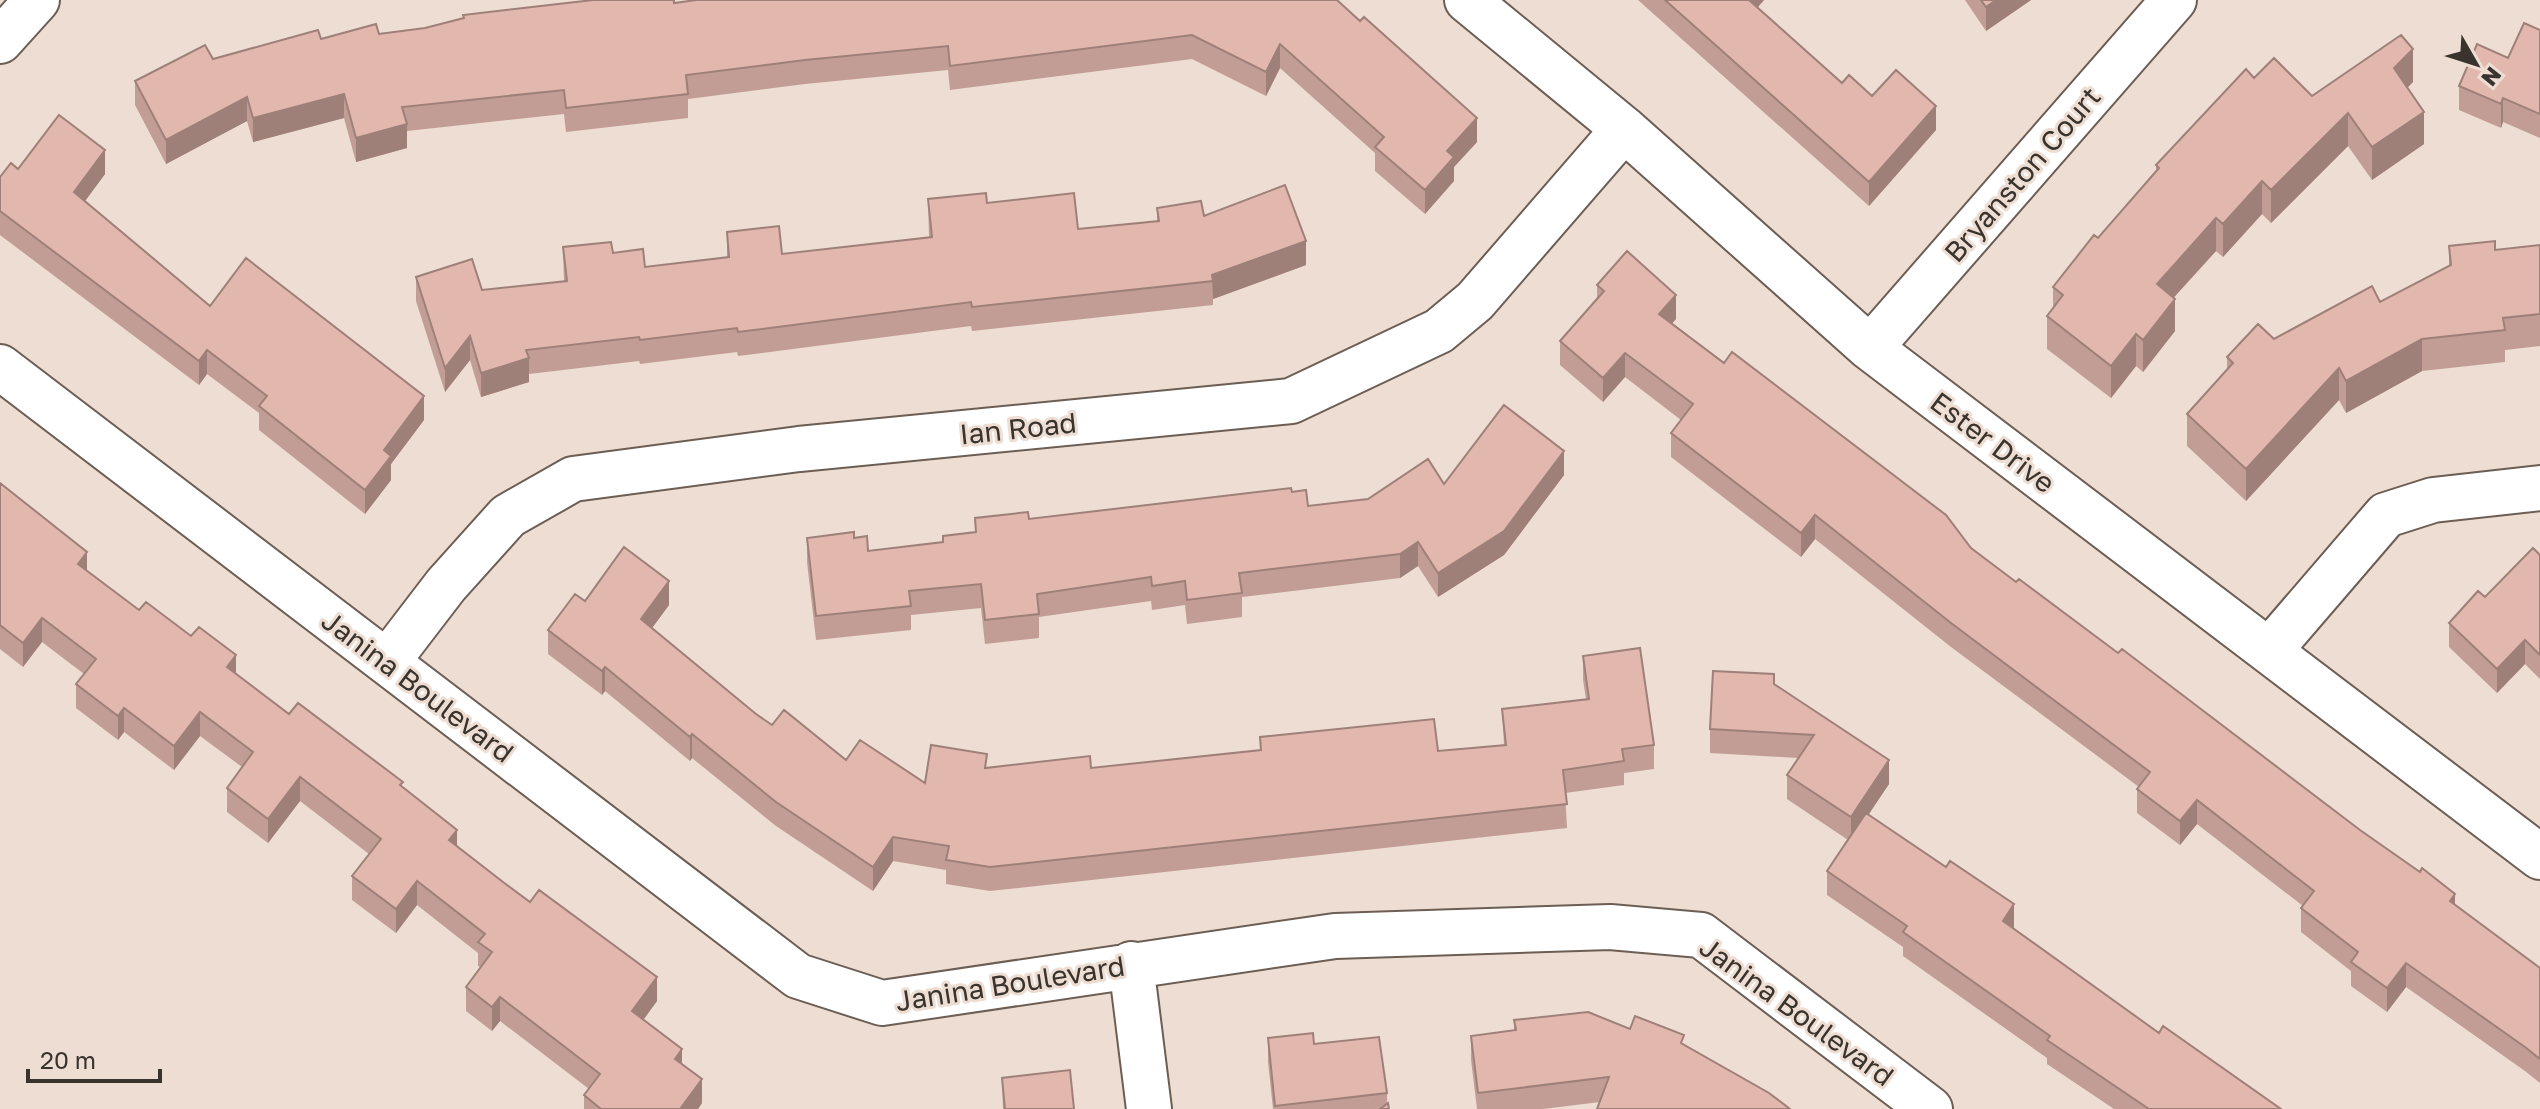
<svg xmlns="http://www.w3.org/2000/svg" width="2540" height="1109" viewBox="0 0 2540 1109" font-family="'Golos Text',sans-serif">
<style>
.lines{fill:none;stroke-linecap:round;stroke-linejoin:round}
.minor-casing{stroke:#6c5e54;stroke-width:48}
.minor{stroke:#fff;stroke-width:44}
.wall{fill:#c29d95}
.shaded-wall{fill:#9e8079}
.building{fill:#e2b7ad;stroke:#9e8079;stroke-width:2}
.labels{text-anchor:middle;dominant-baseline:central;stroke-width:6;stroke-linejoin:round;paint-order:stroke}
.street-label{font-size:28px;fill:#39332e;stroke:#edddd2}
</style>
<rect width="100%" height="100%" fill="#edddd2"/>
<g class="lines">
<!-- minor casing -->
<g class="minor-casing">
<path id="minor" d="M1467,0L1624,129L1870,348L2540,857
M0,41L37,0
M1870,348L2174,0
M0,367L798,976L882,1003L1335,936L1610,927L1701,935L1930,1109
M2269,651L2386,515L2433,500L2540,488
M387,662L446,585L508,516L573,479L799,449L1291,401L1439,331L1475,301L1624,129
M1131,964L1149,1109"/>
</g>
<!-- minor -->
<use href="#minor" class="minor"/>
</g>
<!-- wall -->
<path class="wall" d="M1337,0L1477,142L1454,167V181L1425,214L1375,171V153L1280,68L1266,96L1192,59L950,90L948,70L805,84L688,99V118L566,132L564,114L407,131V148L356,162L344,118L253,142L247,121L166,164L135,105V81L213,59L321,39L674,3Z
M1638,0H1764L1757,8L1842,83L1872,96L1936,130L1869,206Z
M1965,0H2031L1986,31Z
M2540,30V138L2503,122L2501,128L2459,110V86L2508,58Z
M2413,82L2407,88L2424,144L2372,180L2348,146L2271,223L2262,214L2223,257L2216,251L2174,297L2175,331L2143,372L2136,366L2111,398L2047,349V316L2053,309V287L2098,238L2156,171V165L2312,96Z
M105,174L85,201L210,306L424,420L391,464V480L365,514L259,430V413L207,374L199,385L0,235V177Z
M928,199L987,203L1078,229L1157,221V208L1204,216L1306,265L1213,299V305L972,331L971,326L738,356L737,352L640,364L639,361L529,374V382L481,397L470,360L445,392L416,301V277L482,290L564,281L563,247L613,253L645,267L727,257V232L782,254L929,237Z
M2540,245V346L2505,350V362L2422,371L2346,413L2339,400L2246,501L2187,446V414L2227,370V357L2274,339L2380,302L2449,266V246L2495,250Z
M1597,285L1676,319L1672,323L1971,548L2540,968V1083L2525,1071L2406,987L2387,1012L2351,986V971L2301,932V908L2303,906L2197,824L2180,845L2137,813V789L2139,787L1951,647L1815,539L1801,557L1671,457V433L1681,420L1625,377L1603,402L1560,365V341L1597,299Z
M1564,475L1504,555L1438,597L1418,566L1400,578L1242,597V617L1187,624L1185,605L1152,610L1151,601L1039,617V638L985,644L981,608L911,615V630L816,640L807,562V538H854L868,551L943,542L975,532V518L1029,519L1292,492L1308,506L1368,499L1444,484Z
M0,483L87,571L139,610L236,674L289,714L403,787L457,847L657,1001L644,1019L682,1064L702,1103L698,1109H584V1095L589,1089L500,1021L492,1031L466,1011V987L480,967L478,966V953L417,905L396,933L352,900V876L369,854L300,801L268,843L227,812V788L242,767L200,736L174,770L124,732L118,740L76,708V684L84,674L42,642L23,667L0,649Z
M2540,555V679L2525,664L2497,693L2449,647V623Z
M585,601L669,605L652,628L756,714L772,725L846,760L925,783L987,767L1091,768L1260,750V737L1438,751L1504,745L1502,709L1586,699L1583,680V656L1654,745V769L1624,773V785L1565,793L1567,828L990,891L946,884V870L893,861L873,891L776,826L692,758L690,761L605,691L602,695L548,654V630Z
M1774,684L1889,784L1868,814L2013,928L2159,1033L2281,1109H2114L2047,1064V1058L1903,956V947L1827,895V871L1848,840L1787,799V775L1798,758L1710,753V729Z
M1514,1020L1630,1029L1600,1102L1543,1109H1477L1471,1060V1036L1514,1030Z
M1268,1038L1314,1044L1387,1093V1104L1389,1109H1273L1268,1062Z
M1002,1078L1074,1109H1003Z"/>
<!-- shaded-wall -->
<path class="shaded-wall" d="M1746,0H1764L1746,21Z
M1996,0H2031L1986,31V7Z
M1280,44V68L1266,96V72Z
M2413,49V82L2394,101V68Z
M344,94V118L253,142V118Z
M247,97V121L166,164V140Z
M2503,98V122L2501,128V104Z
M1936,106V130L1869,206V182Z
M2424,112V144L2372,180V147Z
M2348,113V146L2271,223V190Z
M1477,118V142L1454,167V181L1425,214V190L1447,151Z
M407,124V148L356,162V138Z
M105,150V174L74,216V192Z
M2262,181V214L2223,257V224Z
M2216,218V251L2157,316V284Z
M1306,241V265L1213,299L1212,275Z
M1676,295V319L1659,338V314Z
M2175,299V331L2143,372V340Z
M2136,334V366L2111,398V366Z
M470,336V360L445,392V368Z
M2422,339V371L2346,413V381Z
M207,350V374L199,385V361Z
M1625,353V377L1603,402V378Z
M529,358V382L481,397V373Z
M2339,368V400L2246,501V469Z
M424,396V420L391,464V480L365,514V490L384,450Z
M1564,451V475L1504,555L1438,597V573Z
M1815,515V539L1801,557V533Z
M1418,542V566L1400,578V554Z
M87,552V576L78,564Z
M669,581V605L641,643V619Z
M42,618V642L23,667V643Z
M2525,640V664L2497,693V669Z
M236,655V679L227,667Z
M605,667V691L602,695V671Z
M124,708V732L118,740V716Z
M200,712V736L174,770V746Z
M692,734V758L690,761V737Z
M1889,760V784L1851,841V817Z
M300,777V801L268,843V819Z
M2197,800V824L2180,845V821Z
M457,830V854L449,840Z
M893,837V861L873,891V867Z
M417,881V905L396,933V909Z
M2455,894V918L2450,901Z
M2014,904V928L2003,921Z
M2406,963V987L2387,1012V988Z
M657,977V1001L632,1035V1011Z
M500,997V1021L492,1031V1007Z
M682,1049V1073L675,1059Z
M702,1079V1103L698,1109H680Z"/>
<!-- building -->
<path class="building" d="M593,0H674V3L696,0H1337L1360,21L1364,17L1477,118L1447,151L1454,157L1425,190L1375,147L1384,137L1280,44L1266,72L1192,35L950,66L948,46L805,60L686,75L688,94L566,108L564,90L402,107L407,124L356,138L344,94L253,118L247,97L166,140L135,81L205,45L213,59L318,30L321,39L376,24L379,34L425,28L464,18L463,15Z
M1665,0H1749L1842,83L1849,75L1872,96L1896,70L1936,106L1869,182Z
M1981,0H1996L1986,7Z
M2524,23L2540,30V114L2503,98L2501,104L2459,86L2477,44L2508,58Z
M2401,35L2413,49L2394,68L2424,112L2372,147L2348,113L2271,190L2262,181L2223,224L2216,218L2157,284L2175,299L2143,340L2136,334L2111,366L2047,316L2063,295L2053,287L2094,235L2098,238L2159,168L2156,165L2246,69L2254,78L2274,58L2312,96Z
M59,115L105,150L74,192L210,306L246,258L424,396L384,450L391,456L365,490L259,406L267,396L207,350L199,361L0,211V177L11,163L18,169Z
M1285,185L1306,241L1212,275L1213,281L972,307L971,302L738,332L737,328L640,340L639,337L526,350L529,358L481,373L470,336L445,368L416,277L472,259L482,290L567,281L563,247L611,242L613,253L643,249L645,267L729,257L727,232L779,226L782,254L932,237L928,199L986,193L987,203L1074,193L1078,229L1159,221L1157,208L1201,201L1204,216Z
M2495,241V250L2540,245V314L2503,318L2505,330L2422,339L2346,381L2339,368L2246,469L2187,414L2233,363L2227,357L2258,324L2274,339L2372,286L2380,302L2451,265L2449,246Z
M1627,251L1676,295L1659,314L1724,363L1732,352L1946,515L1971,548L2016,582L2019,579L2118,653L2122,649L2360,830L2420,872L2422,868L2455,894L2450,901L2540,968V1059L2525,1047L2406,963L2387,988L2351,962L2358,952L2301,908L2314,891L2197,800L2180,821L2137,789L2150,772L1951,623L1815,515L1801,533L1671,433L1693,404L1625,353L1603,378L1560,341L1604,291L1597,285Z
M1504,405L1564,451L1504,531L1438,573L1418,542L1400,554L1239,573L1242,593L1187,600L1185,581L1152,586L1151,577L1037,594L1039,614L985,620L981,584L909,591L911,606L816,616L807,538L854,532V538L867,536L868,551L943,542V536L976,532L975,518L1028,512L1029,519L1291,488L1292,492L1306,490L1308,506L1368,499L1428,459L1444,484Z
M0,483L87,552L78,564L139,610L146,602L191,636L199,627L236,655L227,667L289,714L298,703L403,782L400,785L457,830L449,840L503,882L530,902L539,890L657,977L632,1011L682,1049L675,1059L702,1079L680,1109H601L584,1095L600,1074L500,997L492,1007L466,987L492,952L478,942L485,934L417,881L396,909L352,876L381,839L300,777L268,819L227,788L253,752L200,712L174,746L124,708L118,716L76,684L96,659L42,618L23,643L0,625Z
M624,547L669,581L641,619L756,714L772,725L784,710L846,760L860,740L925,783L931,745L987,754L985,768L1090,756L1091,768L1261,750L1260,737L1434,719L1438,751L1506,745L1502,709L1589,699L1583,656L1640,648L1654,745L1622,749L1624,761L1563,770L1567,804L990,867L946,860L949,846L893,837L873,867L776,802L692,734L690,737L605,667L602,671L548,630L575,594L585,601Z
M2533,548L2540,555V655L2525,640L2497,669L2449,623L2478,591L2485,597Z
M1713,671L1774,674V684L1889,760L1851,817L1787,775L1814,735L1710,729Z
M1866,813L1946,867L1950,861L2014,904L2003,921L2159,1033L2163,1026L2281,1109H2149L2047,1040L2050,1036L1903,932L1907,926L1827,871Z
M1588,1012L1630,1029L1635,1016L1684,1035L1681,1043L1769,1093L1790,1109H1597L1609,1077L1478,1093L1471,1036L1516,1030L1514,1020Z
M1313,1033L1314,1044L1379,1037L1387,1093L1275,1106L1268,1038Z
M1070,1070L1074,1109H1005L1002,1078Z
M1388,1103L1389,1109H1380Z"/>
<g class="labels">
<!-- street labels -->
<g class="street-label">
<text transform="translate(2022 174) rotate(-49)">Bryanston Court</text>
<text transform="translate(1018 428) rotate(-6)">Ian Road</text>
<text transform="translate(1993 442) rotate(37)">Ester Drive</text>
<text transform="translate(418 686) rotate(37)">Janina Boulevard</text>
<text transform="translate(1010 983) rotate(-9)">Janina Boulevard</text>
<text transform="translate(1797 1011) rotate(36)">Janina Boulevard</text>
</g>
</g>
<!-- north arrow -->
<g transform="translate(2476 64) rotate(129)" stroke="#edddd2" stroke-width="6" paint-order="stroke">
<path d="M0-6L14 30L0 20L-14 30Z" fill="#39332e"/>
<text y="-12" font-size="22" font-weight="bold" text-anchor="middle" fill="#39332e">N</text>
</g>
<!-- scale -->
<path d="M28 1069v12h132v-12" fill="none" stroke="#39332e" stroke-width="4"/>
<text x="40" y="1069" font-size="24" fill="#39332e" stroke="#edddd2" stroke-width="6" paint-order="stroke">20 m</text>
</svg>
